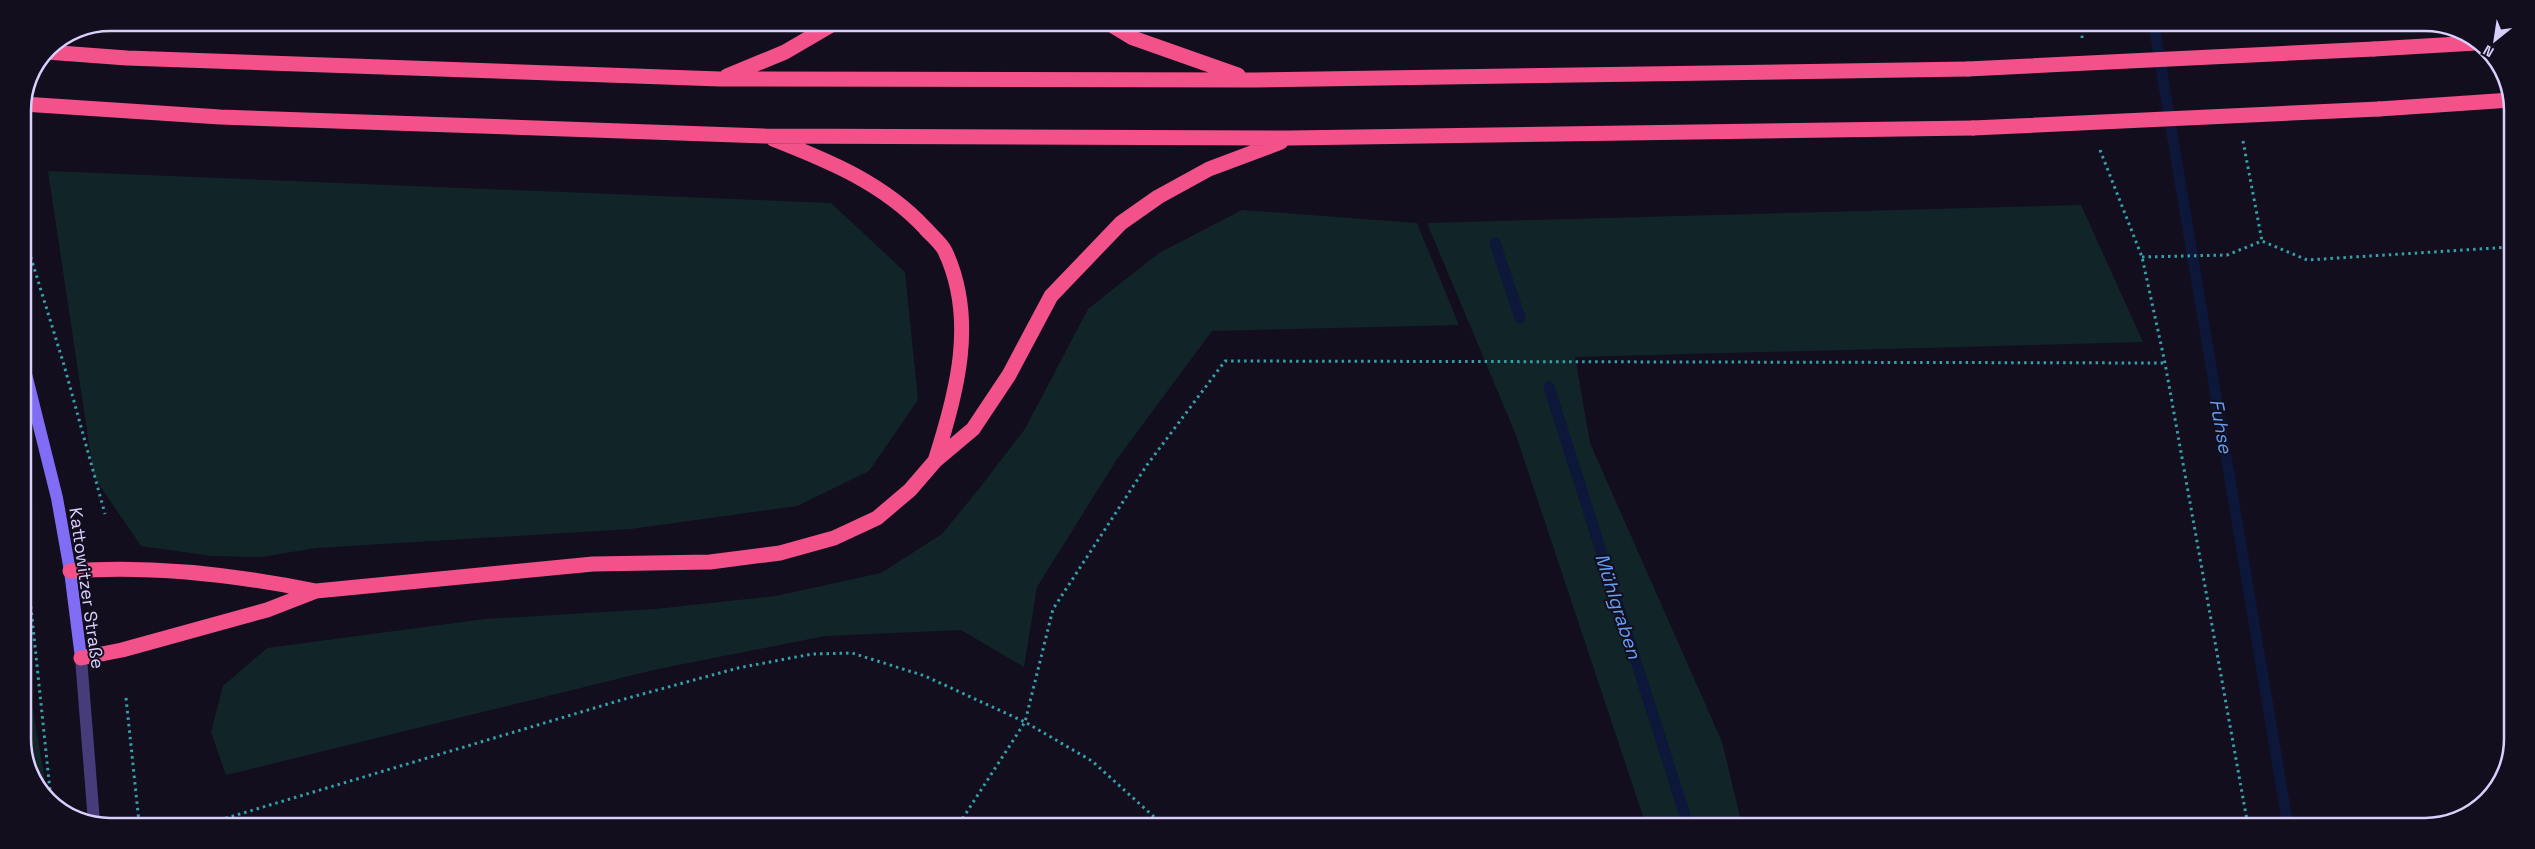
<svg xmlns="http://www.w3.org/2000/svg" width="2535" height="849" viewBox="0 0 2535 849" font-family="'Space Grotesk',sans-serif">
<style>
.green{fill:#112528}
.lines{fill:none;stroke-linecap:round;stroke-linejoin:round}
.stream{stroke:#0c1739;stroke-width:11}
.path{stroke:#35a0a8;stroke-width:3;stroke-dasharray:2.5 4;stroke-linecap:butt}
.tertiary{stroke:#463c7a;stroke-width:12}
.secondary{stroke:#816cf5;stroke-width:12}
.motorway{stroke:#f3518a;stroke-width:15}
.motorway-bridge{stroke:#f3518a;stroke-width:15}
.labels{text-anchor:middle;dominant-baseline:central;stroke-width:4;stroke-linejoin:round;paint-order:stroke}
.street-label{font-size:18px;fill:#d9cefc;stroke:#120e1e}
.water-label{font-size:19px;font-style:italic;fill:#639ff4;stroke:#120e1e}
.rim{fill:none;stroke:#d9cefc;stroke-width:2.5}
</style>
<rect width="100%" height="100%" fill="#120e1e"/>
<!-- green -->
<path class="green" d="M48,171L831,203L905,272L918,400L869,471L797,506L631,529L316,548L261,557L212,556L141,546L94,477Z
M2081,205L2143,342L1575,357L1590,443L1722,742L1742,825H1646L1516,435L1427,223Z
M1242,210L1417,223L1459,325L1212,331L1117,459L1037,587L1024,667L961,630L825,636L658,669L226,775L211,732L223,686L267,648L485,619L655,609L776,596L881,573L942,534L978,490L1025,429L1088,309L1159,253Z
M23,653L48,798L41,793L23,745Z"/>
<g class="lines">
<!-- stream -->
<path class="stream" d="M2154,26L2288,826
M1495,243L1520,318
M1549,387L1688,825"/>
<!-- path -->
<path class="path" d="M2082,38L2083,26
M2243,141L2262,241
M2100,150L2142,257L2165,363L2248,826
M23,232L64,365L105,514
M2142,257L2227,255L2262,241L2307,260L2511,247
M23,568L31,608L51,800
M126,698L139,822
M213,822L628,698L738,668L812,654L852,653L925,676L1025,722L1092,761L1162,824
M959,824L1025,722L1053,609L1147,465L1225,361L2165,363"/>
<!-- tertiary -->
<path class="tertiary" d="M81,658L94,822"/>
<!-- secondary -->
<path class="secondary" d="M23,362L57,498L70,571L81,658"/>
<!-- motorway -->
<path class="motorway" d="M1110,24L1133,38L1238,75
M2374,49L2476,43
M46,52L127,58L720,79L1254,80L1968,69
M727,76L785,52L833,24
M23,104L220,117L765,136L1290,138L1973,128
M2379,109L2511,100
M773,139C829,161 883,183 925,228C931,235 941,243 945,251C977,319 957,393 935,461
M70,571C150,565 237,575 316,591
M81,658L122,650L267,610L316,591L593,564L710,562L780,553L834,538L877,518L910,490L935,461L973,429L1009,375L1051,296L1121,223L1158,197L1209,169L1281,142"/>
<!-- motorway-bridge -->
<path class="motorway-bridge" d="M1968,69L2374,49
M1973,128L2379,109"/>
</g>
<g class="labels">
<!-- street labels -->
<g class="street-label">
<text transform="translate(87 588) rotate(82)">Kattowitzer Straße</text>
</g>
<!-- water labels -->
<g class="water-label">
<text transform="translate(2221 426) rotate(80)">Fuhse</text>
<text transform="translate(1618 606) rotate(72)">Mühlgraben</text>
</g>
</g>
<!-- crop -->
<path d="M0 0H2535V849H0ZM110 31H2425A79 79 0 0 1 2504 110V739A79 79 0 0 1 2425 818H110A79 79 0 0 1 31 739V110A79 79 0 0 1 110 31Z" fill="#120e1e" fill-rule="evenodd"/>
<path class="rim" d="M110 31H2425A79 79 0 0 1 2504 110V739A79 79 0 0 1 2425 818H110A79 79 0 0 1 31 739V110A79 79 0 0 1 110 31Z"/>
<!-- north arrow -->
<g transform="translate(2495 40) rotate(210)" stroke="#120e1e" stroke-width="4" paint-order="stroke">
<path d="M0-4L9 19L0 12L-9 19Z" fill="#d9cefc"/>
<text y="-8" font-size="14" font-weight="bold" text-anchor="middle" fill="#d9cefc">N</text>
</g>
</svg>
